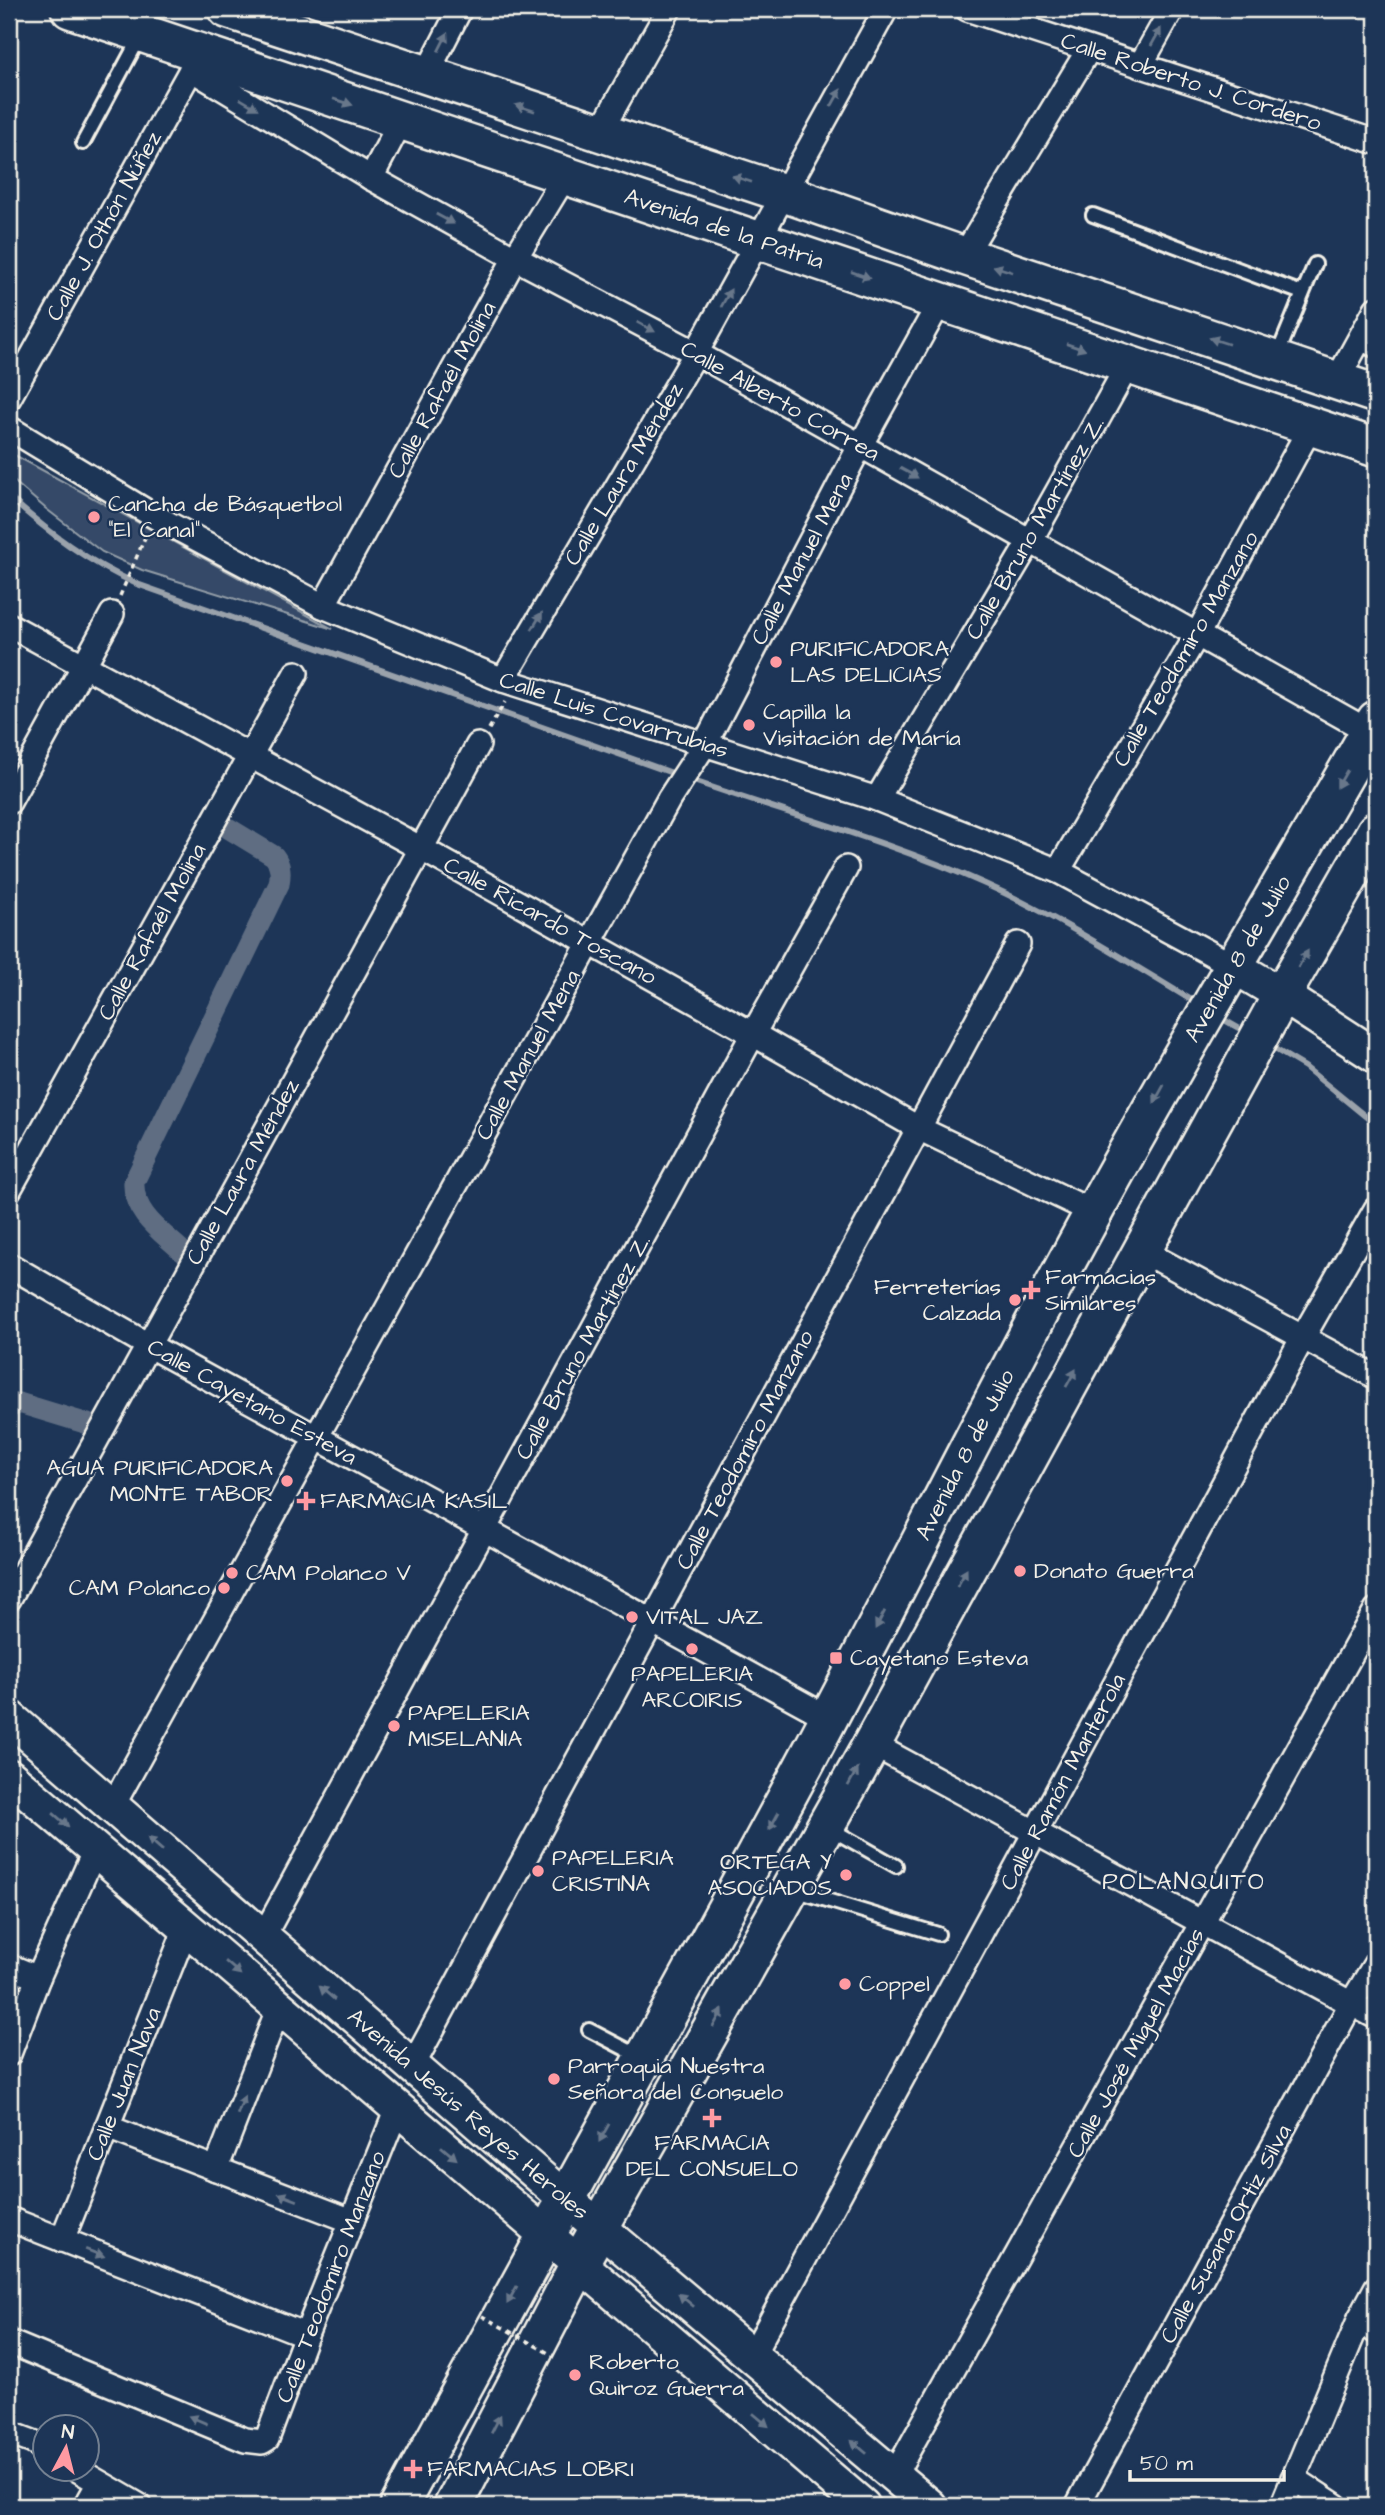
<svg xmlns="http://www.w3.org/2000/svg" width="1385" height="2515" viewBox="0 0 1385 2515" font-family="'Architects Daughter',sans-serif">
<style>
.green{fill:#354a67;stroke:#949ea8;stroke-width:2}
.lines{fill:none;stroke-linecap:round;stroke-linejoin:round}
.stream{stroke:#9aa2ab;stroke-width:6}
.canal{stroke:#5e6d82;stroke-width:21}
.lane-casing{stroke:#f4f1e8;stroke-width:18}
.street-casing{stroke:#f4f1e8;stroke-width:28}
.secondary-casing{stroke:#f4f1e8;stroke-width:38}
.primary-casing{stroke:#f4f1e8;stroke-width:42}
.path{stroke:#f4f1e8;stroke-width:3.5;stroke-dasharray:5 5;stroke-linecap:butt}
.lane{stroke:#1d3557;stroke-width:12}
.street{stroke:#1d3557;stroke-width:23}
.secondary{stroke:#1d3557;stroke-width:33}
.primary{stroke:#1d3557;stroke-width:37}
.path-bridge{stroke:#f4f1e8;stroke-width:3.5;stroke-dasharray:5 5;stroke-linecap:butt}
.oneway{fill:#68778a}
.poi-dot{fill:#ff9aa2;stroke:#1d3557;stroke-width:2.5}
.labels{text-anchor:middle;dominant-baseline:central;stroke-width:5;stroke-linejoin:round;paint-order:stroke}
.street-label{font-size:23px;fill:#f4f1e8;stroke:#1d3557}
.poi-label{font-size:23px;fill:#f4f1e8;stroke:#1d3557;text-anchor:start}
.neighbourhood-label{font-size:24px;letter-spacing:2px;fill:#f4f1e8;stroke:#1d3557}
</style>
<rect width="100%" height="100%" fill="#1d3557"/>
<filter id="ink" filterUnits="userSpaceOnUse"><feTurbulence type="fractalNoise" baseFrequency=".0143" numOctaves="2"/><feDisplacementMap in="SourceGraphic" scale="14" xChannelSelector="R" yChannelSelector="G"/><feConvolveMatrix kernelMatrix="1 2 1 2 8 2 1 2 1" color-interpolation-filters="sRGB"/></filter>
<g filter="url(#ink)">
<!-- green -->
<path class="green" d="M9,452L333,629L142,570L102,552L45,508L9,477Z"/>
<g class="lines">
<!-- stream -->
<path class="stream" d="M9,497C49,533 88,562 137,584L678,775
M688,779C787,814 889,841 985,884C1059,917 1128,962 1198,1004
M1219,1017L1249,1034
M1268,1045L1305,1067L1376,1125"/>
<!-- canal -->
<path class="canal" d="M183,1252C162,1232 132,1213 134,1182L279,884C281,873 281,865 274,856L228,828
M9,1408L19,1403L88,1424"/>
<!-- lane casing -->
<g class="lane-casing">
<path id="lane" d="M83,143L141,35
M1093,215L1302,293
M1357,343L1376,351
M1277,356L1315,264
M829,1828L896,1866
M794,1890L938,1934
M589,2030L641,2057"/>
</g>
<!-- street casing -->
<g class="street-casing">
<g id="street">
<path d="M967,9L1376,142"/>
<path d="M1140,66L1172,9"/>
<path d="M191,69L371,178L515,258L696,353L1370,732"/>
<path d="M426,75L460,9"/>
<path d="M600,132L669,9"/>
<path d="M371,178L401,121"/>
<path d="M964,256L1089,49"/>
<path d="M1337,380L1376,309"/>
<path d="M9,398L198,57"/>
<path id="s1" d="M9,428L154,516L323,606L503,680L877,799L1058,871L1232,965"/>
<path d="M323,606L515,258L565,176"/>
<path d="M9,625L420,848L753,1034L918,1128L1093,1212"/>
<path d="M503,680L696,353L886,9"/>
<path d="M877,799L1030,541L1128,365"/>
<path d="M9,802L112,614"/>
<path d="M1058,871L1197,635L1311,426"/>
<path d="M9,1190L296,673"/>
<path d="M1141,1250L1376,1377"/>
<path d="M9,1265L148,1345L829,1718"/>
<path d="M9,1599L478,745"/>
<path d="M872,1744L1376,2017"/>
<path d="M112,1807L669,799L705,744L860,446L940,302"/>
<path d="M263,1937L753,1034L846,868"/>
<path d="M9,1966L38,1978"/>
<path d="M9,2054L38,1978L95,1850"/>
<path d="M412,2067L1018,944"/>
<path d="M107,2127L352,2221"/>
<path d="M216,2169L279,2007"/>
<path d="M9,2219L306,2335"/>
<path d="M62,2240L186,1928"/>
<path d="M1360,2318L1376,2332"/>
<path d="M9,2342L245,2440L262,2442L267,2439L306,2335L397,2109"/>
<path d="M752,2356L1303,1337L1376,1209"/>
<path d="M9,2433L33,2442L46,2450"/>
<path d="M78,2470L140,2506"/>
<path d="M894,2476L1376,1610"/>
<path d="M1293,2478L1336,2506"/>
<path d="M86,2506L99,2483"/>
<path d="M1077,2506L1351,2004L1376,1963"/>
<path d="M1282,2506L1360,2318L1376,2288"/>
</g>
</g>
<!-- secondary casing -->
<g class="secondary-casing">
<g id="secondary">
<path d="M1232,965L1282,995L1376,1056"/>
<path id="s2" d="M9,1717L567,2200L930,2506"/>
<path d="M9,1776L863,2506"/>
</g>
</g>
<!-- primary casing -->
<g class="primary-casing">
<g id="primary">
<path id="s3" d="M70,9L1376,448"/>
<path d="M227,9L784,193L964,256L1376,394"/>
<path id="s4" d="M399,2506C534,2253 676,2005 811,1752C907,1571 997,1387 1096,1208C1186,1043 1284,883 1376,720"/>
<path d="M453,2506L579,2264L872,1744L1282,995L1376,831"/>
</g>
</g>
<!-- path -->
<path class="path" d="M120,596L146,535
M489,729L505,702"/>
<!-- lane -->
<use href="#lane" class="lane"/>
<!-- street -->
<use href="#street" class="street"/>
<!-- secondary -->
<use href="#secondary" class="secondary"/>
<!-- primary -->
<use href="#primary" class="primary"/>
<!-- path-bridge -->
<path class="path-bridge" d="M482,2316L554,2356"/>
</g>
<!-- one-way arrows -->
<defs><path id="oneway-solid" d="M-6-.8H1V-3.2L6.5 0L1 3.2V.8H-6Z" transform="scale(1.75)"/></defs>
<g class="oneway">
<use href="#oneway-solid" transform="translate(1156 37) rotate(-61)"/>
<use href="#oneway-solid" transform="translate(443 42) rotate(-63)"/>
<use href="#oneway-solid" transform="translate(836 98) rotate(-61)"/>
<use href="#oneway-solid" transform="translate(343 102) rotate(18)"/>
<use href="#oneway-solid" transform="translate(249 104) rotate(31)"/>
<use href="#oneway-solid" transform="translate(525 108) rotate(-162)"/>
<use href="#oneway-solid" transform="translate(742 179) rotate(-162)"/>
<use href="#oneway-solid" transform="translate(445 219) rotate(29)"/>
<use href="#oneway-solid" transform="translate(1003 269) rotate(-162)"/>
<use href="#oneway-solid" transform="translate(861 275) rotate(19)"/>
<use href="#oneway-solid" transform="translate(726 298) rotate(-61)"/>
<use href="#oneway-solid" transform="translate(646 327) rotate(28)"/>
<use href="#oneway-solid" transform="translate(1219 341) rotate(-162)"/>
<use href="#oneway-solid" transform="translate(1076 347) rotate(19)"/>
<use href="#oneway-solid" transform="translate(909 473) rotate(29)"/>
<use href="#oneway-solid" transform="translate(537 621) rotate(-59)"/>
<use href="#oneway-solid" transform="translate(1342 779) rotate(120)"/>
<use href="#oneway-solid" transform="translate(1303 959) rotate(-60)"/>
<use href="#oneway-solid" transform="translate(1159 1094) rotate(119)"/>
<use href="#oneway-solid" transform="translate(1071 1378) rotate(-61)"/>
<use href="#oneway-solid" transform="translate(962 1578) rotate(-61)"/>
<use href="#oneway-solid" transform="translate(880 1620) rotate(118)"/>
<use href="#oneway-solid" transform="translate(853 1777) rotate(-61)"/>
<use href="#oneway-solid" transform="translate(61 1820) rotate(41)"/>
<use href="#oneway-solid" transform="translate(774 1821) rotate(119)"/>
<use href="#oneway-solid" transform="translate(155 1844) rotate(-139)"/>
<use href="#oneway-solid" transform="translate(233 1968) rotate(41)"/>
<use href="#oneway-solid" transform="translate(327 1993) rotate(-139)"/>
<use href="#oneway-solid" transform="translate(718 2018) rotate(-61)"/>
<use href="#oneway-solid" transform="translate(241 2105) rotate(-69)"/>
<use href="#oneway-solid" transform="translate(604 2133) rotate(119)"/>
<use href="#oneway-solid" transform="translate(449 2153) rotate(40)"/>
<use href="#oneway-solid" transform="translate(288 2197) rotate(-159)"/>
<use href="#oneway-solid" transform="translate(95 2253) rotate(21)"/>
<use href="#oneway-solid" transform="translate(512 2295) rotate(119)"/>
<use href="#oneway-solid" transform="translate(686 2300) rotate(-140)"/>
<use href="#oneway-solid" transform="translate(198 2420) rotate(-157)"/>
<use href="#oneway-solid" transform="translate(761 2420) rotate(40)"/>
<use href="#oneway-solid" transform="translate(496 2424) rotate(-63)"/>
<use href="#oneway-solid" transform="translate(859 2447) rotate(-140)"/>
</g>
</g>
<!-- markers -->
<g class="poi-dot">
<circle cx="94" cy="517" r="7"/>
<circle cx="776" cy="662" r="7"/>
<circle cx="749" cy="725" r="7"/>
<path d="M1027.5 1279.5h7v7h7v7h-7v7h-7v-7h-7v-7h7z"/>
<circle cx="1015" cy="1300" r="7"/>
<circle cx="287" cy="1481" r="7"/>
<path d="M302.5 1490.5h7v7h7v7h-7v7h-7v-7h-7v-7h7z"/>
<circle cx="1020" cy="1571" r="7"/>
<circle cx="232" cy="1573" r="7"/>
<circle cx="224" cy="1588" r="7"/>
<circle cx="632" cy="1617" r="7"/>
<circle cx="692" cy="1649" r="7"/>
<rect x="829" y="1651" width="14" height="14" rx="3.5"/>
<circle cx="394" cy="1726" r="7"/>
<circle cx="538" cy="1871" r="7"/>
<circle cx="846" cy="1875" r="7"/>
<circle cx="845" cy="1984" r="7"/>
<circle cx="554" cy="2079" r="7"/>
<path d="M708.5 2107.5h7v7h7v7h-7v7h-7v-7h-7v-7h7z"/>
<circle cx="575" cy="2375" r="7"/>
<path d="M409.5 2458.5h7v7h7v7h-7v7h-7v-7h-7v-7h7z"/>
</g>
<g class="labels">
<!-- street labels -->
<g class="street-label">
<text transform="translate(1191 82) rotate(18)">Calle Roberto J. Cordero</text>
<text transform="translate(104 226) rotate(-61)">Calle J. Othón Núñez</text>
<text stroke="none"><textPath href="#s3" startOffset="690">Avenida de la Patria</textPath></text>
<text transform="translate(442 390) rotate(-61)">Calle Rafaél Molina</text>
<text transform="translate(780 401) rotate(29)">Calle Alberto Correa</text>
<text transform="translate(624 474) rotate(-59)">Calle Laura Méndez</text>
<text transform="translate(1035 528) rotate(-60)">Calle Bruno Martínez Z.</text>
<text transform="translate(802 559) rotate(-62)">Calle Manuel Mena</text>
<text transform="translate(1186 649) rotate(-60)">Calle Teodomiro Manzano</text>
<text stroke="none"><textPath href="#s1" startOffset="672">Calle Luis Covarrubias</textPath></text>
<text transform="translate(550 921) rotate(29)">Calle Ricardo Toscano</text>
<text transform="translate(152 932) rotate(-61)">Calle Rafaél Molina</text>
<text stroke="none"><textPath href="#s4" startOffset="1760">Avenida 8 de Julio</textPath></text>
<text transform="translate(528 1055) rotate(-61)">Calle Manuel Mena</text>
<text transform="translate(243 1172) rotate(-61)">Calle Laura Méndez</text>
<text transform="translate(583 1347) rotate(-61)">Calle Bruno Martínez Z.</text>
<text transform="translate(252 1402) rotate(29)">Calle Cayetano Esteva</text>
<text transform="translate(745 1450) rotate(-62)">Calle Teodomiro Manzano</text>
<text stroke="none"><textPath href="#s4" startOffset="1194">Avenida 8 de Julio</textPath></text>
<text transform="translate(1063 1782) rotate(-62)">Calle Ramón Manterola</text>
<text transform="translate(1136 2043) rotate(-61)">Calle José Miguel Macías</text>
<text transform="translate(124 2084) rotate(-68)">Calle Juan Nava</text>
<text stroke="none"><textPath href="#s2" startOffset="607">Avenida Jesús Reyes Heroles</textPath></text>
<text transform="translate(1226 2234) rotate(-61)">Calle Susana Ortiz Silva</text>
<text transform="translate(331 2277) rotate(-69)">Calle Teodomiro Manzano</text>
</g>
<!-- poi labels -->
<g class="poi-label">
<text x="108" y="504">Cancha de Básquetbol<tspan x="108" dy="26">"El Canal”</tspan></text>
<text x="790" y="649">PURIFICADORA<tspan x="790" dy="26">LAS DELICIAS</tspan></text>
<text x="763" y="712">Capilla la<tspan x="763" dy="26">Visitación de María</tspan></text>
<text x="1045" y="1277">Farmacias<tspan x="1045" dy="26">Similares</tspan></text>
<text x="1001" y="1287" text-anchor="end">Ferreterías<tspan x="1001" dy="26">Calzada</tspan></text>
<text x="273" y="1468" text-anchor="end">AGUA PURIFICADORA<tspan x="273" dy="26">MONTE TABOR</tspan></text>
<text x="320" y="1501">FARMACIA KASIL</text>
<text x="1034" y="1571">Donato Guerra</text>
<text x="246" y="1573">CAM Polanco V</text>
<text x="210" y="1588" text-anchor="end">CAM Polanco</text>
<text x="646" y="1617">VITAL JAZ</text>
<text x="850" y="1658">Cayetano Esteva</text>
<text x="692" y="1674" text-anchor="middle">PAPELERIA<tspan x="692" dy="26">ARCOIRIS</tspan></text>
<text x="408" y="1713">PAPELERIA<tspan x="408" dy="26">MISELANIA</tspan></text>
<text x="552" y="1858">PAPELERIA<tspan x="552" dy="26">CRISTINA</tspan></text>
<text x="832" y="1862" text-anchor="end">ORTEGA Y<tspan x="832" dy="26">ASOCIADOS</tspan></text>
<text x="859" y="1984">Coppel</text>
<text x="568" y="2066">Parroquia Nuestra<tspan x="568" dy="26">Señora del Consuelo</tspan></text>
<text x="712" y="2143" text-anchor="middle">FARMACIA<tspan x="712" dy="26">DEL CONSUELO</tspan></text>
<text x="589" y="2362">Roberto<tspan x="589" dy="26">Quiroz Guerra</tspan></text>
<text x="427" y="2469">FARMACIAS LOBRI</text>
</g>
<!-- neighbourhood labels -->
<g class="neighbourhood-label">
<text x="1184" y="1882">POLANQUITO</text>
</g>
</g>
<!-- margin -->
<rect width="1385" height="2515" fill="none" stroke="#1d3557" stroke-width="35"/>
<rect x="18" y="18" width="1350" height="2480" fill="none" stroke="#f4f1e8" stroke-width="2.5" filter="url(#ink)"/>
<!-- north arrow -->
<g transform="translate(66 2448) rotate(7)"><circle r="33" fill="#1d3557" stroke="#738091" stroke-width="2"/>
<path d="M0-5L12 26L0 18L-12 26Z" fill="#ff9aa2"/>
<text y="-10" font-size="19" font-weight="bold" text-anchor="middle" fill="#f4f1e8">N</text>
</g>
<!-- scale -->
<path d="M1130 2470v10h154v-10" fill="none" stroke="#f4f1e8" stroke-width="3.5"/>
<text x="1140" y="2470" font-size="21" fill="#f4f1e8" stroke="#1d3557" stroke-width="5" paint-order="stroke">50 m</text>
</svg>
